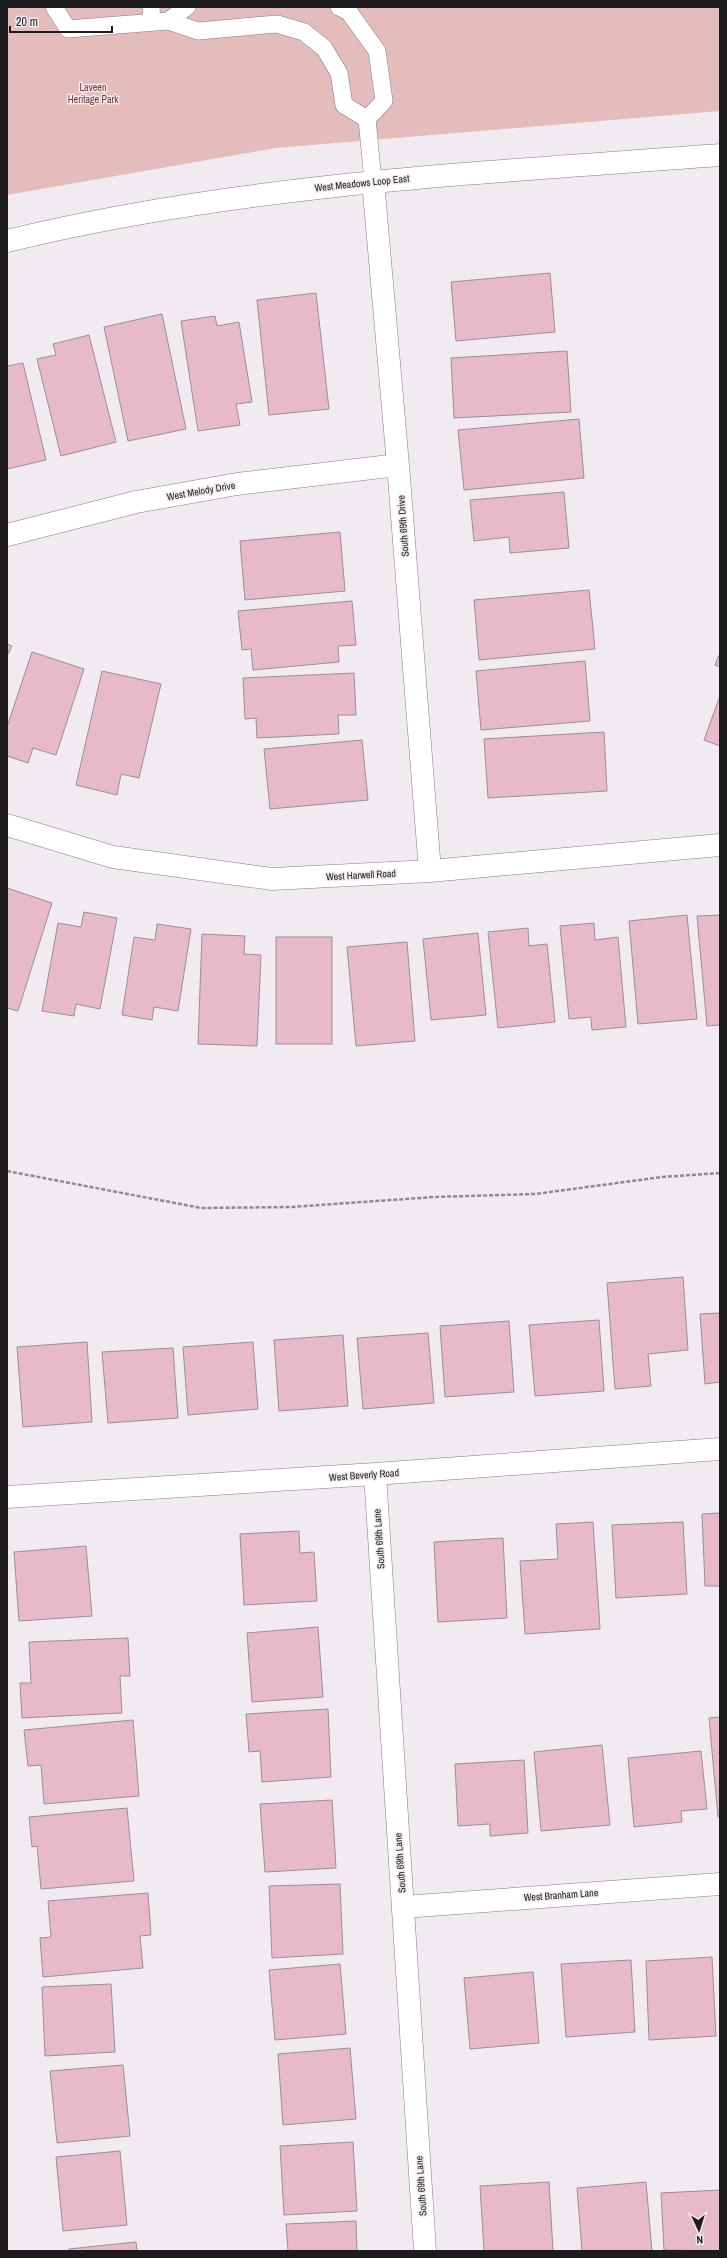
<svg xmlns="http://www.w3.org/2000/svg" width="727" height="2258" viewBox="0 0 727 2258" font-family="'Archivo Narrow',sans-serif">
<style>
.green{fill:#e3bcbb}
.building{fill:#e8b9c9;stroke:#989093}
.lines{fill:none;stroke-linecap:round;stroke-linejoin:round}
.service-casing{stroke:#837e83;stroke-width:18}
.minor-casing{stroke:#837e83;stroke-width:23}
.tertiary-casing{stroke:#837e83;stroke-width:23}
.path{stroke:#8d898d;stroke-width:2.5;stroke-dasharray:4 2;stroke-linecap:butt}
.service{stroke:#fff;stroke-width:17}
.minor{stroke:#fff;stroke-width:22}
.tertiary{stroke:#fff;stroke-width:22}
.labels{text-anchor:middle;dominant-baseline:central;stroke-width:3;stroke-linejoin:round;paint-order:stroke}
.park-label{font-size:10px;fill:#733536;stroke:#f1eaf0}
.street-label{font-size:10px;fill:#1e1c1e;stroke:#f1eaf0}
</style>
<rect width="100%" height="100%" fill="#f1eaf0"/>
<!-- green -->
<path class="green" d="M7,7H720V111L276,148L7,195Z"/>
<!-- building -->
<path class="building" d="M550,273L555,332L456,341L451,282Z
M316,293L329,409L269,415L257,300Z
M162,314L186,429L128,441L104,327Z
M215,316L217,326L239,322L252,402L236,404L240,425L198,431L181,321Z
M89,335L116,442L61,456L37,359L56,355L53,344Z
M567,351L571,412L454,418L451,358Z
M23,363L46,460L7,469V366Z
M579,419L584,478L464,490L458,430Z
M564,492L569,548L510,553L509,537L474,541L470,500Z
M340,532L345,591L245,600L240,541Z
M589,590L595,649L479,660L474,600Z
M352,601L356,645L338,646L339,662L253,670L251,649L242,650L238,611Z
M7,644L12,646L7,656Z
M32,652L84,669L56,755L33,748L28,763L7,756V727Z
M720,653V667L715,665Z
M585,661L590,721L481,730L476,671Z
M102,671L161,684L139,778L121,774L117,795L76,785Z
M354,673L356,715H338L339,734L257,738L256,718L245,719L243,678Z
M720,696V746L704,740Z
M604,732L607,791L488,798L484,739Z
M362,740L368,800L270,809L264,749Z
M7,888L52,903L18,1011L7,1008Z
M84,912L117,918L100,1009L76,1004L74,1016L42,1011L58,923L81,927Z
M687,915L697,1019L638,1024L629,921Z
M720,915V1025L707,1026L697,916Z
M594,923L595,940L618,937L626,1027L592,1030L591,1017L569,1019L560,926Z
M157,924L191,929L178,1011L154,1007L152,1020L122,1015L134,937L155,940Z
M528,928L529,946L547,944L555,1022L498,1028L488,932Z
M478,933L486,1015L431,1020L423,939Z
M202,934L245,936L244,954L261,955L257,1046L198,1044Z
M276,937H332V1044H276Z
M407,942L415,1041L356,1046L347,947Z
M683,1277L688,1350L648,1354L651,1386L615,1389L607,1283Z
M720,1313V1382L705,1384L700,1314Z
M599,1320L604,1391L535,1396L529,1325Z
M509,1321L514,1392L445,1397L440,1326Z
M428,1333L434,1403L363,1409L357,1338Z
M343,1335L348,1406L279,1411L274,1340Z
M87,1342L92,1422L23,1427L17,1347Z
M253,1342L258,1409L188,1415L183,1347Z
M173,1348L178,1418L108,1423L102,1352Z
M720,1513V1586H705L702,1514Z
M593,1522L600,1629L525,1634L520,1561L558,1559L556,1524Z
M683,1522L687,1594L616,1598L612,1525Z
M299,1531L300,1553L314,1552L317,1601L244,1605L240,1534Z
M503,1538L507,1618L438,1622L434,1542Z
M86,1546L92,1616L19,1621L14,1552Z
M318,1627L323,1697L252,1702L247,1633Z
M128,1638L130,1676H120L122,1713L22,1718L20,1683H31L29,1642Z
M328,1709L331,1777L262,1782L260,1751L249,1752L246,1714Z
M720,1717V1817H718L709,1718Z
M133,1720L139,1796L44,1804L41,1765L28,1766L24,1730Z
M602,1745L610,1825L541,1831L534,1752Z
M701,1751L707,1809L681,1811L682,1822L634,1827L628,1758Z
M524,1760L528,1833L490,1836V1824L458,1826L455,1764Z
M332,1800L336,1868L265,1872L260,1804Z
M127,1808L134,1881L41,1889L37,1846L32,1847L29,1817Z
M340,1884L343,1954L272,1958L269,1886Z
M148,1893L151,1935L140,1936L143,1968L43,1977L40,1938L51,1937L48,1901Z
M712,1957L716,2036L649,2040L646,1961Z
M631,1960L635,2032L566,2037L561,1964Z
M340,1964L346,2034L275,2040L269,1970Z
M533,1972L539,2043L470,2049L464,1978Z
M111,1984L115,2052L45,2056L42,1987Z
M350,2048L356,2119L283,2125L278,2054Z
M123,2065L130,2136L57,2143L50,2071Z
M353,2142L357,2211L284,2215L280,2146Z
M120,2151L127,2225L63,2231L56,2157Z
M549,2182L553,2251H484L480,2186Z
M646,2182L652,2251H582L577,2188Z
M720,2190V2251L664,2250L661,2193Z
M356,2221L357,2251H288L286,2224Z
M136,2242L137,2251H69V2249Z"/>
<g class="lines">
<!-- service casing -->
<g class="service-casing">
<path id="service" d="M54,7L68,29L168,21L198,31L277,24L304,32L324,48L339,73L344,105L367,119
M151,7L152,22
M339,7L349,12L377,51L384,101L367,119L373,181
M168,21L187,7"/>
</g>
<!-- minor casing -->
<g class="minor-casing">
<path id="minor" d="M373,181L398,465L430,871
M7,535L136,502L237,484L398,465
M7,825L113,857L272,879L430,871L720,845
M375,1474L425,2251
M7,1497L375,1474L720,1449
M403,1907L720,1884"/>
</g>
<!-- tertiary casing -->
<g class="tertiary-casing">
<path id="tertiary" d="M7,241C240,184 481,173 720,155"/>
</g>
<!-- path -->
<path class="path" d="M7,1171L201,1208L291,1207L434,1197L535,1194L662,1177L720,1173"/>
<!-- service -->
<use href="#service" class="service"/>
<!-- minor -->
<use href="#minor" class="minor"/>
<!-- tertiary -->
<use href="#tertiary" class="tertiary"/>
</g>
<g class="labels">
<!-- park labels -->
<g class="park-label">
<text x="93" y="87">Laveen<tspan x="93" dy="12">Heritage Park</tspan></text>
</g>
<!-- street labels -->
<g class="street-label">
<text transform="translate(362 183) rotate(-6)">West Meadows Loop East</text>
<text transform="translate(201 491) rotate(-10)">West Melody Drive</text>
<text transform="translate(403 526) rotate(-94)">South 69th Drive</text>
<text transform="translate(361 875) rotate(-3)">West Harwell Road</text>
<text transform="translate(364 1475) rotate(-4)">West Beverly Road</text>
<text transform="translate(379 1539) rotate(-94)">South 69th Lane</text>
<text transform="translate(400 1863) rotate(-94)">South 69th Lane</text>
<text transform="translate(561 1895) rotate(-4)">West Branham Lane</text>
<text transform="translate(421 2186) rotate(-94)">South 69th Lane</text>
</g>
</g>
<!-- border -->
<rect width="727" height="2258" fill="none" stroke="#1e1c1e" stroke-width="16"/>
<!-- north arrow -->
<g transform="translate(699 2230) rotate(176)" stroke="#f1eaf0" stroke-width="3" paint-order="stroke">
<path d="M0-3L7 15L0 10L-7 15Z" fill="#1e1c1e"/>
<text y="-6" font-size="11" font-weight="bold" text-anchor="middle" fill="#1e1c1e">N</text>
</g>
<!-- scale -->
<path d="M10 26v6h102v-6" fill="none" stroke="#1e1c1e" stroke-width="2"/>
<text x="16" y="26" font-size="12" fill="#1e1c1e" stroke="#f1eaf0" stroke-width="3" paint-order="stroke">20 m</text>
</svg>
